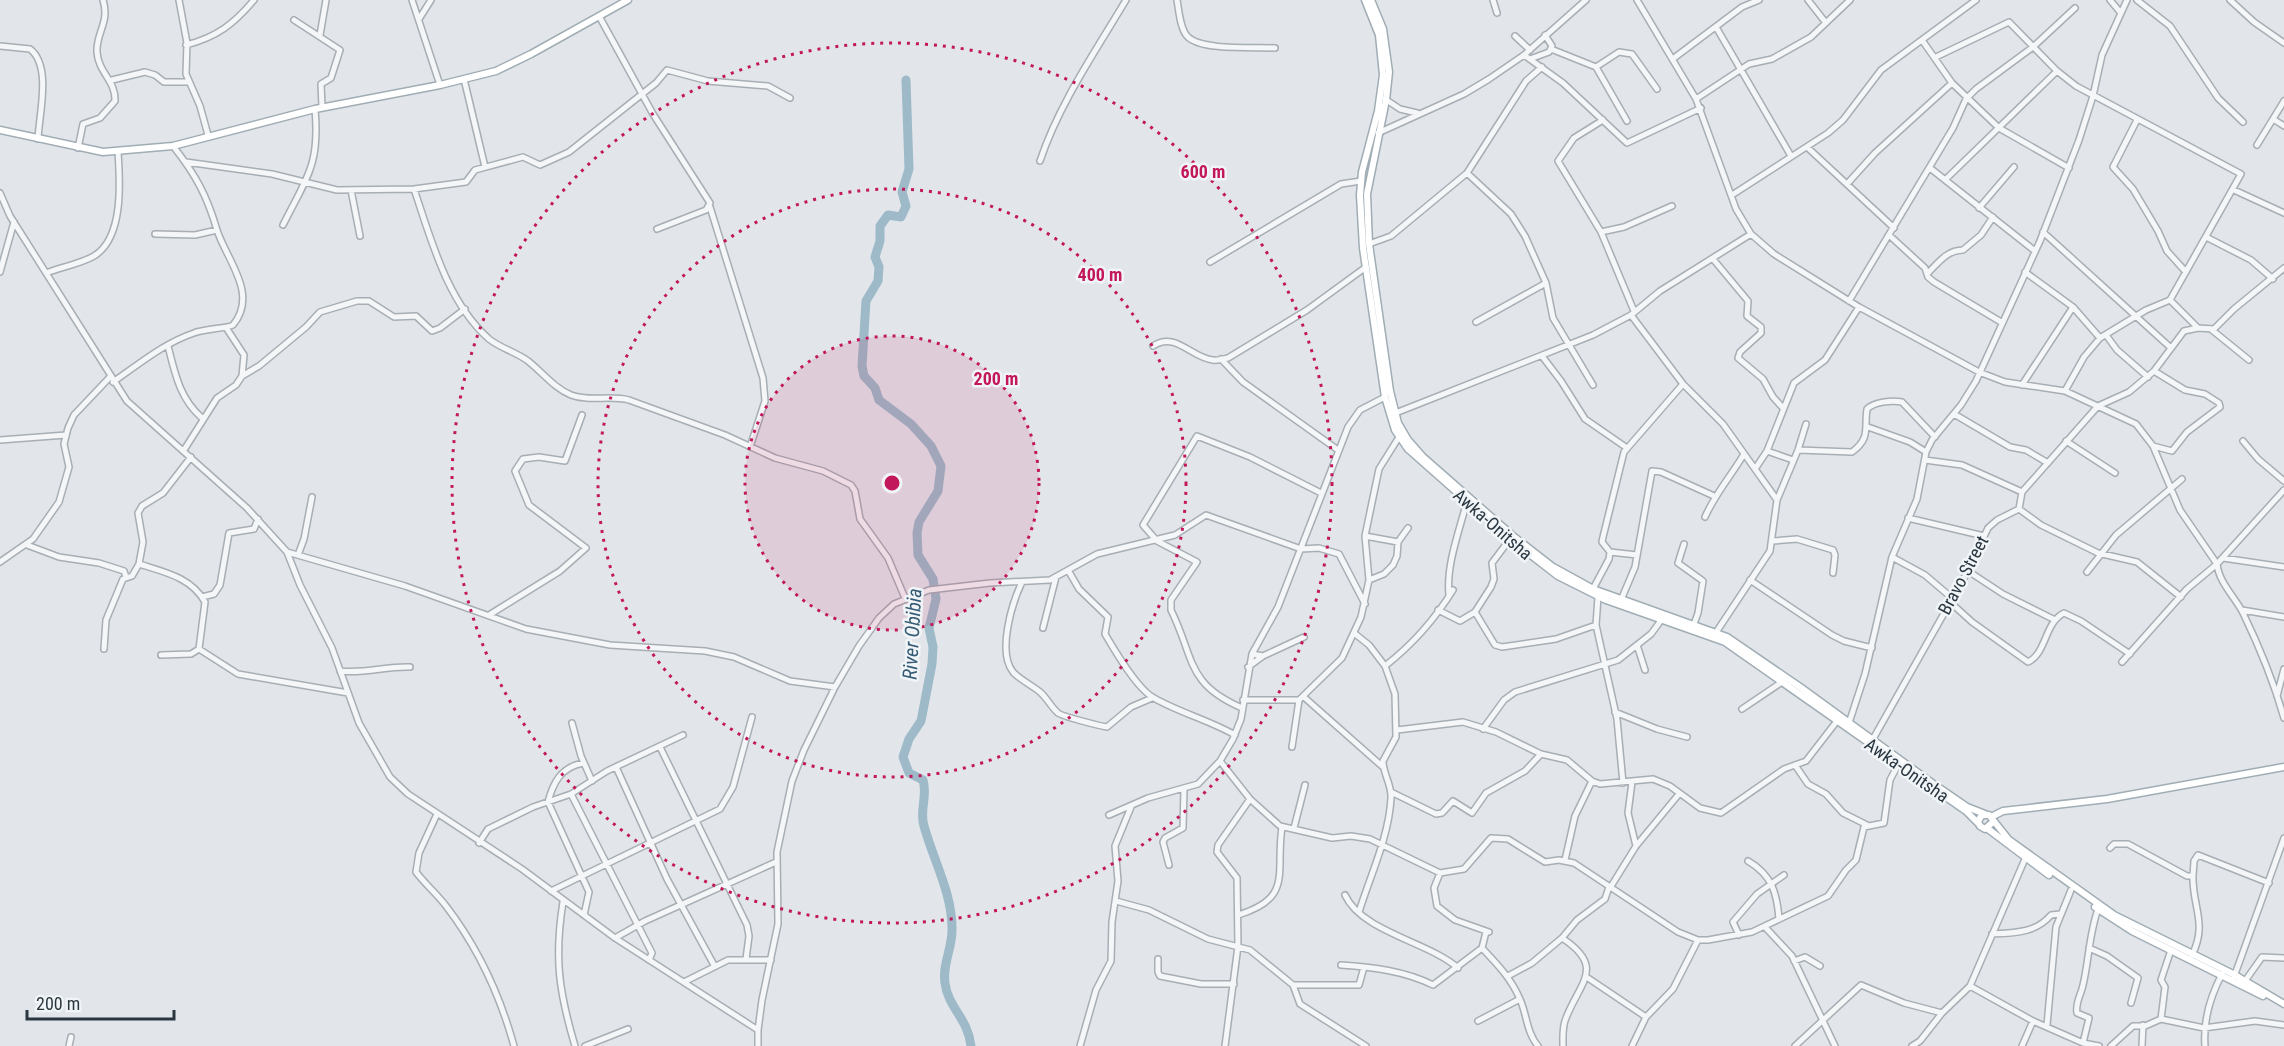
<svg xmlns="http://www.w3.org/2000/svg" width="2284" height="1046" viewBox="0 0 2284 1046" font-family="'Roboto Condensed',sans-serif">
<style>
.lines{fill:none;stroke-linecap:round;stroke-linejoin:round}
.river{stroke:#9ebac9;stroke-width:9}
.minor-casing{stroke:#a7aeb4;stroke-width:8}
.major-casing{stroke:#a1adb5;stroke-width:9}
.minor{stroke:#f4f6f8;stroke-width:5}
.major{stroke:#fff;stroke-width:6}
.ring{fill:none;stroke:#c2185b;stroke-width:3;stroke-dasharray:3 6}
.labels{text-anchor:middle;dominant-baseline:central;stroke-width:5;stroke-linejoin:round;paint-order:stroke}
.street-label{font-size:18px;fill:#2a3741;stroke:#f1f5f7}
.water-label{font-size:20px;font-style:italic;fill:#355c74;stroke:#f1f5f7}
.centre{fill:#c2185b;stroke:#f1f5f7;stroke-width:3}
.ring-label{font-size:18px;text-anchor:middle;font-weight:bold;fill:#c2185b;stroke:#f1f5f7;stroke-width:5;stroke-linejoin:round;paint-order:stroke}
</style>
<rect width="100%" height="100%" fill="#e2e6ea"/>
<g class="lines">
<!-- river -->
<path class="river" d="M906,80L909,169L902,192L906,206L901,217L888,215L880,226V241L875,257L879,267L878,281L866,301L862,366L864,376L875,388L879,400L911,424L931,446L941,466L938,491L919,522L917,533L918,555L933,579L936,599L929,628L933,647L932,664L921,721L909,739L903,757L909,773L923,780C928,796 919,811 924,826C933,859 952,893 952,928C953,947 942,964 945,983C948,1008 968,1018 971,1046"/>
<!-- minor casing -->
<g class="minor-casing">
<path id="minor" d="M179,0L187,43L186,74L200,106L208,135
M412,0L440,85
M1177,0C1179,11 1180,28 1187,36C1200,51 1255,47 1275,48
M1493,0L1497,13
M1637,0L1696,99L1736,209L1751,234L1774,254L1859,307L1979,372L2005,382L2065,391L2136,424L2153,446L2180,510L2217,564L2187,589L2122,662
M1808,0L1826,23
M2110,0L2120,12
M2137,0L2170,26L2218,98L2243,122
M2230,0L2254,22L2284,43
M599,16L653,114L710,203L706,210L657,229
M419,19L431,0
M294,20L340,50L331,78L321,84L322,107
M1716,27L1791,156
M320,35L326,0
M1515,36L1530,50
M1922,40L1952,83L1999,128L2069,168
M186,45C217,37 234,24 254,0
M0,46L30,49C52,66 39,114 38,139
M1551,49L1596,67L1619,52L1632,54L1657,89
M1524,55L1563,83L1627,143L1701,108
M1936,57L2009,22L2057,71L2076,86L2241,174L2170,300L2146,310L2100,338L2084,357L2065,391
M1674,58L1742,7L1759,0
M1530,59L1549,52L1552,46L1545,35
M1596,67L1627,121
M464,79L485,167
M112,80L145,72L155,75L164,82H188
M1385,99L1400,109L1417,113
M1696,99L1749,64L1772,59L1811,37L1850,0
M2273,119L2284,126
M1603,120L1574,138L1558,161L1601,232L1634,311
M2137,120L2113,167L2133,189L2158,231L2167,251L2186,272
M1378,133L1464,94L1489,79L1524,55L1586,0
M2257,145L2284,101
M78,148L83,124L100,118L115,101C116,81 98,72 97,52C96,32 110,23 103,0
M1808,148L1894,228
M1040,161C1059,104 1095,52 1126,0
M186,162L272,174L337,190L414,189L466,182L475,170L523,157L540,165L569,152L656,83L667,70L708,81L768,86L790,98
M1930,168L2035,251
M1467,173L1511,214L1525,236L1546,283L1553,318L1593,385
M1946,179L2057,71
M1847,184L1875,153L1952,83
M414,189C431,239 447,302 489,339C500,348 516,352 528,361C542,372 554,388 571,395C589,402 610,395 629,400L725,435L775,458L823,471L851,485L855,491L860,519L888,558L905,598
M351,190L360,236
M2234,190L2284,213
M0,193L10,216L127,401L247,508L287,552L405,586L526,629L610,645L705,651L734,657L790,681L835,687
M1732,195L1828,133L1843,120L1881,70L1976,0
M710,207L763,378L765,401L750,447
M1979,208L2014,167
M283,225C307,177 320,165 315,109
M1601,232L1624,227L1672,206
M2043,232L2171,348
M155,234L195,235L217,230
M1889,235L1925,268L1928,277L1934,282L2001,322
M2206,237L2251,260L2273,279
M1369,244L1391,236L1467,173L1526,81L1542,67
M1713,259L1748,301L1747,316L1761,327V333L1740,352L1738,358L1763,379L1773,397L1783,408
M1210,262L1341,184L1361,181
M0,272L14,222
M2025,272L2073,307L2100,338
M46,273C61,267 80,264 94,256C124,238 120,181 118,152
M1927,274C1938,263 1947,250 1963,250L1981,235L1993,217
M2170,300L2198,328
M1849,301L1953,128L1966,99L1976,89L2033,47L2075,8
M1631,315L1683,384L1723,424L1777,500L1770,551L1715,634
M1476,322L1546,283
M2212,330L2249,360
M2106,335L2117,350L2148,377
M168,346C175,374 180,399 202,418
M1153,346C1176,331 1191,358 1213,360C1217,361 1223,359 1228,358L1307,310L1366,267
M1542,356L1561,381L1585,419L1627,448
M1221,359L1243,382L1338,450
M242,376L259,366L306,327L320,312L357,301H369L394,317L416,316L432,331L440,328L465,309
M113,382C139,364 164,343 194,333C203,329 230,328 233,325C259,294 226,259 217,230C207,196 196,175 173,146
M2022,385L2073,307
M1393,414L1593,335L1631,315L1660,291L1751,234
M1954,414L2010,447L2026,450L2048,463
M1868,427L1910,442L1926,452
M0,440L66,435
M2066,441L2115,473
M2243,441L2258,459L2284,481
M2153,446L2172,451L2187,432L2220,407L2219,403L2205,394L2185,390L2154,371
M184,450L217,398L236,385L242,376L244,355L227,329
M1798,450L1852,452C1871,438 1864,428 1867,409C1874,402 1891,400 1902,402L1935,437
M1767,451L1793,460
M1925,460L1962,465L2022,492
M1755,469L1767,451L1794,383L1825,360L1859,307
M2284,490L2217,564C2219,583 2235,597 2243,613C2259,646 2274,683 2284,718
M1777,500L1798,450L1806,424
M2019,509L2041,525L2098,553L2137,562L2181,597
M1705,517C1715,494 1731,476 1744,454
M1908,518L1984,536
M1365,536L1398,542
M1773,541L1797,539L1833,550L1835,555L1833,573
M1684,544L1678,563L1703,581L1698,613L1694,624
M27,545L59,557L99,563L124,571L126,577
M287,552L300,585L332,648L359,723L390,777L408,794L522,869L615,938L758,1030
M1610,552L1637,555
M298,555L304,539L312,497
M1892,557L1925,575L1952,598
M2223,558L2284,567
M0,562L33,539L59,502L69,467L64,444L68,428L74,415L110,377
M139,564C164,572 191,577 205,602L199,649L191,654L161,655
M1068,570L1079,589L1108,617L1105,634C1115,651 1137,689 1154,698C1180,713 1209,720 1235,735
M1968,571L2003,594L2053,619
M2087,572L2116,535L2182,479
M1369,580L1384,574L1393,565L1397,556L1398,542L1408,528
M1750,580L1832,635L1844,641L1872,648
M1022,582C1012,603 997,652 1013,672C1020,680 1032,685 1040,692C1047,698 1051,707 1058,713C1061,716 1100,726 1107,727L1131,707L1152,698
M1593,589L1609,559L1610,552L1602,542L1603,537L1624,452L1683,384
M1449,595C1446,565 1459,532 1467,501
M202,597L214,594L220,585L229,533L254,529L258,519
M1598,597L1596,625L1617,719L1623,783
M1621,600L1635,567L1652,471L1661,472L1714,496
M1950,602L1972,622L2028,662C2047,653 2044,623 2064,613L2081,621L2130,654
M1438,610L1460,621L1475,612L1491,587L1494,579L1492,563L1510,539
M2242,610L2284,617
M1475,612L1495,645L1502,647L1556,639L1596,625
M489,615L560,571L586,548L529,505L515,471L523,459L539,457L565,461L582,415
M1043,628L1056,577
M1354,633L1369,645L1385,666L1395,694L1396,737L1383,761C1383,774 1392,785 1391,798C1389,837 1370,876 1359,912
M1637,645L1645,670
M104,649L106,620L123,579L132,576L139,564L143,542L138,513L142,506L163,493L191,457
M199,649L238,674L348,693
M1252,654L1263,656L1304,637
M1385,666C1412,645 1435,619 1453,590
M1248,667L1263,656
M340,671C365,674 386,666 410,667
M2277,696L2284,669
M1305,698L1383,767
M1243,700H1299L1342,658L1361,617L1369,580L1365,536L1379,469L1399,437
M1242,708C1186,684 1195,659 1171,610V600L1197,562L1157,541L1143,525L1197,436L1250,457L1321,493
M1742,709L1782,682
M1615,712L1657,729L1687,737
M572,723L581,756L592,781
M1848,726L1865,674L1892,557L1917,499L1926,452L1932,440L1961,405L1976,381L2040,241L2079,140L2093,96L2102,55L2127,0
M1483,729L1504,700L1515,692L1618,660L1651,634L1662,619
M1397,730L1463,722L1496,732L1541,754L1567,760L1592,781L1600,784L1653,779L1670,786L1700,808L1721,813L1784,769L1806,761L1837,721
M1873,739L1968,571L1988,528L1997,520L2019,509L2022,492L2098,406L2129,392L2154,371L2184,331L2198,328L2214,329L2234,309L2284,268
M660,747L747,925L749,936L746,959
M1292,747L1299,700
M1220,761L1250,799L1280,826L1332,838L1351,836L1370,839L1440,873L1464,869L1491,838L1508,839L1545,862L1559,860L1574,863L1678,932L1698,940H1708L1752,932L1828,896L1846,870L1856,860L1864,827L1884,823L1890,780L1900,761
M583,763C561,767 553,783 548,802L589,892L584,915
M1795,765L1808,784L1826,794L1843,813L1867,825
M616,767L667,879L714,965
M1632,782L1628,813L1636,846
M1391,792L1436,814L1442,813L1453,801L1472,813L1486,793L1525,771L1541,754
M571,794L652,953L649,960
M437,814L419,853L416,872C425,884 437,894 446,906C479,949 500,995 514,1046
M1109,815L1148,798L1198,784L1220,761L1233,739L1241,719L1252,654L1278,607L1348,427L1360,410L1385,397
M1294,828L1305,785
M479,843L488,829L533,807L571,794L607,771L683,735
M2110,848L2114,844H2128L2187,876H2193L2194,861L2198,855L2269,883
M1565,860L1575,816L1592,781
M1748,861C1772,875 1777,893 1779,919
M1169,865L1163,842L1165,838L1183,828L1184,789
M1440,873L1434,888L1437,906L1455,920L1489,932
M1610,888L1636,846L1679,794
M551,891L720,809L733,787L752,717
M1345,895C1362,932 1429,942 1458,968
M1116,901L1149,910L1208,939L1250,950L1293,985L1300,1004L1366,1046
M563,902C554,958 559,992 575,1046
M1238,915C1294,898 1275,873 1282,827
M1765,927L1792,956L1835,1046
M1992,934C2014,933 2036,933 2051,915L2060,914
M1739,935L1733,922L1757,894L1784,875
M615,938L645,921L776,862
M1562,938C1606,967 1580,982 1566,1018C1562,1027 1563,1036 1563,1046
M1482,948C1497,964 1510,977 1519,997C1527,1013 1526,1032 1538,1046
M2089,948L2107,956L2138,978L2131,1003
M2192,955C2208,924 2192,906 2193,876
M1158,959V972L1160,976L1201,984H1234
M1794,961L1805,957L1820,966
M1341,965C1372,967 1405,971 1433,985L1482,948L1486,932
M1508,976L1532,963L1562,938L1577,920L1605,899L1609,887
M2234,977L2284,838
M1588,978L1646,1017
M2245,981L2262,957L2284,958
M684,982L728,960H771
M1293,985H1359L1364,967
M1970,986L2033,1021L2083,1043L2099,1046
M2161,1019L2165,987L2161,980L2171,950
M1478,1021L1520,999
M2047,1025L2056,927L2071,890
M2083,1043L2089,1018L2077,1013C2075,1003 2081,995 2083,985C2089,960 2089,934 2098,909
M69,1046L71,1037
M585,1046L628,1029
M758,1046V1030L762,1000L778,924L777,852L792,781L804,750L835,687L859,646L879,618L894,604L929,590L990,583L1050,580L1097,554L1175,535L1206,515L1301,549L1319,548L1339,554L1365,604
M1080,1046L1096,990L1111,961L1112,922L1118,881L1115,846L1131,807
M1225,1046L1238,946L1237,878L1217,852L1218,845L1250,799
M1632,1046L1646,1017L1673,989L1698,940
M1795,1046L1861,985L1904,1003L1942,1013
M1912,1046L1920,1041L1942,1013L1970,986L2025,859
M2022,1046L2033,1021
M2111,1046L2133,1026H2145L2161,1019L2204,1028L2255,1021L2284,1025
M2142,1046L2143,1025
M2205,1046C2203,1020 2210,997 2222,974"/>
</g>
<!-- major casing -->
<g class="major-casing">
<path id="major" d="M1365,0L1379,35L1383,75L1378,111L1362,172L1360,195L1363,248L1385,397L1395,430L1408,449L1510,539L1558,576L1606,600L1725,642L1966,811L1979,824
M1371,0L1383,29L1389,72L1386,100L1367,194L1369,244L1390,391L1398,423L1408,440L1423,457L1513,536L1553,567L1593,589L1727,637L1800,687L1932,783L1967,807L1985,814
M0,130L103,152L173,146L315,109L440,85L496,71L531,54L628,0
M1991,817L2003,811L2107,799L2284,767
M1993,822L1985,829L1980,826L1978,821L1982,815H1989L2009,840L2114,915L2235,975L2284,1004
M1988,829L2049,875
M2095,907L2132,931L2263,996"/>
</g>
<!-- minor -->
<use href="#minor" class="minor"/>
<!-- major -->
<use href="#major" class="major"/>
</g>
<!-- distance rings -->
<circle cx="892" cy="483" r="147" fill="#c2185b" fill-opacity=".12"/>
<g class="ring">
<circle cx="892" cy="483" r="147"/>
<circle cx="892" cy="483" r="294"/>
<circle cx="892" cy="483" r="440"/>
</g>
<g class="labels">
<!-- street labels -->
<g class="street-label">
<text transform="translate(1493 524) rotate(41)">Awka-Onitsha</text>
<text transform="translate(1963 575) rotate(-62)">Bravo Street</text>
<text transform="translate(1907 770) rotate(35)">Awka-Onitsha</text>
</g>
<!-- water labels -->
<g class="water-label">
<text transform="translate(912 634) rotate(-87)">River Obibia</text>
</g>
</g>
<circle cx="892" cy="483" r="9" class="centre"/>
<g class="ring-label">
<text x="1203" y="178">600 m</text>
<text x="1100" y="281">400 m</text>
<text x="996" y="385">200 m</text>
</g>
<!-- scale -->
<path d="M27 1010v9h147v-9" fill="none" stroke="#2a3741" stroke-width="3"/>
<text x="36" y="1010" font-size="18" fill="#2a3741" stroke="#f1f5f7" stroke-width="4.5" paint-order="stroke">200 m</text>
</svg>
